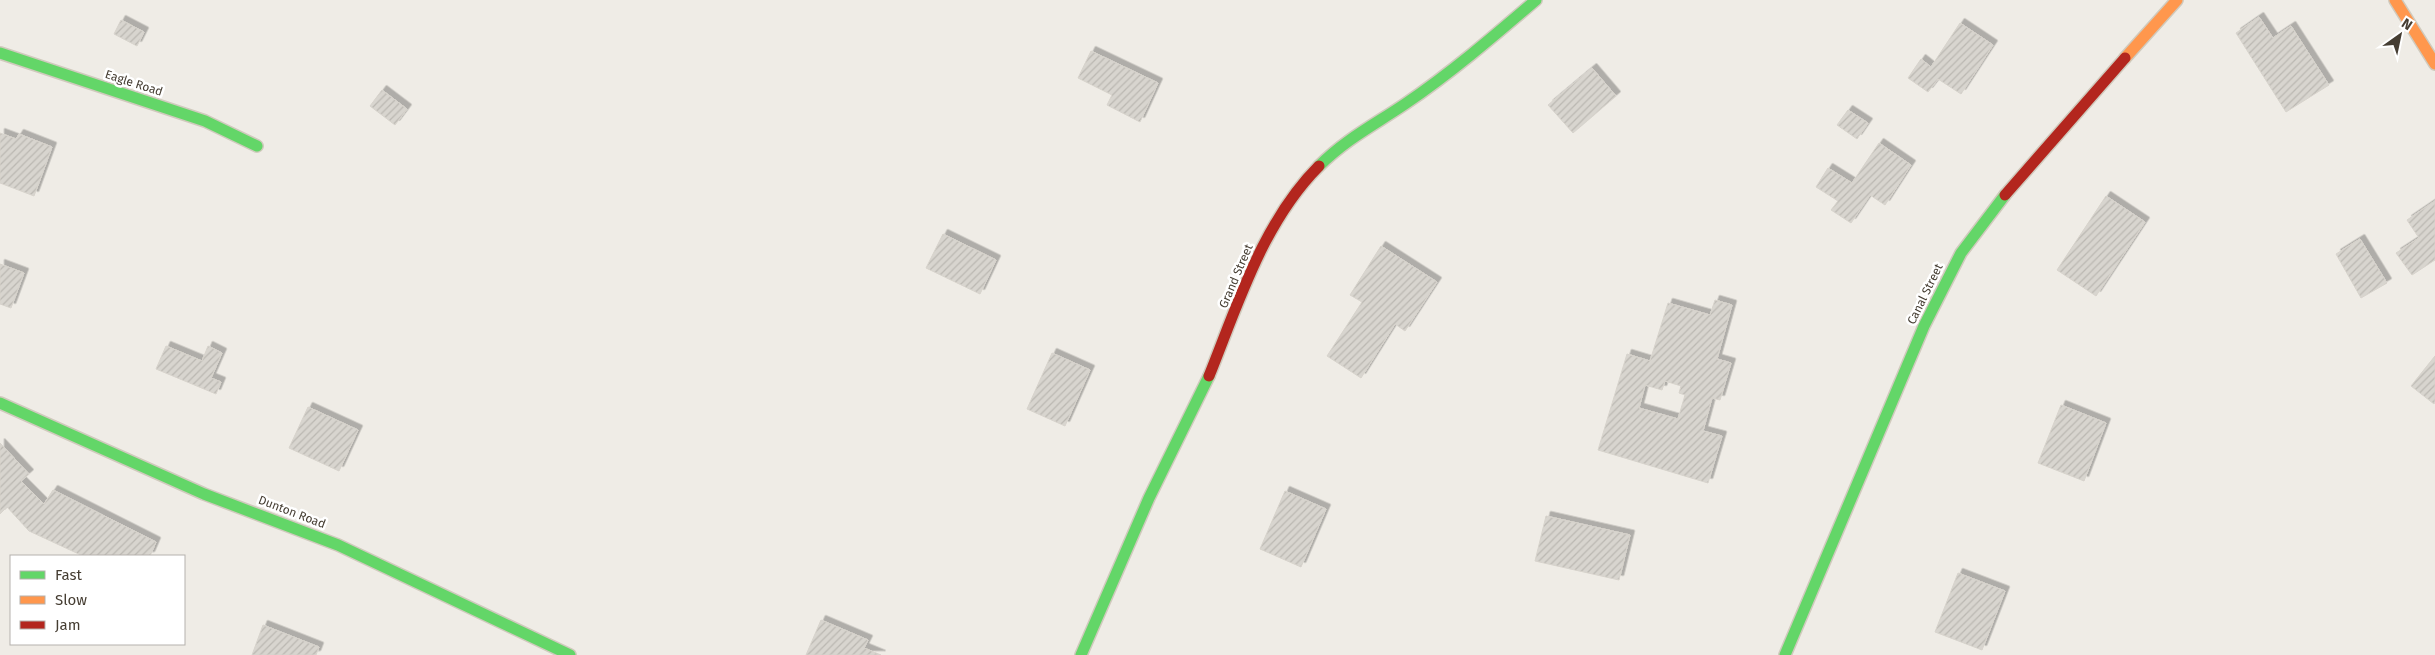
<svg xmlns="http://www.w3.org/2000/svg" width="2435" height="655" viewBox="0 0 2435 655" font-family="'Fira Sans',sans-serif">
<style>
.building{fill:url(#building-hatch);stroke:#d7d3cc;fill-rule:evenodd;filter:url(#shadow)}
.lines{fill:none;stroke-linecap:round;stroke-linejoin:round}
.fast-casing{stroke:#d0cabd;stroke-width:14}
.slow-casing{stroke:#d0cabd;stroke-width:14}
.jam-casing{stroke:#d0cabd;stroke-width:14}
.fast{stroke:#63d668;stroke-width:11}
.slow{stroke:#ff974d;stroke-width:11}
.jam{stroke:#b3261e;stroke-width:11}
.labels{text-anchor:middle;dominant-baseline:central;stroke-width:5;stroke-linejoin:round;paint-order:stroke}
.street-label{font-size:12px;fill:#453d32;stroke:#fff}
</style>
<defs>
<pattern id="building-hatch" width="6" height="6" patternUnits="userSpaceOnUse" patternTransform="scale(1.25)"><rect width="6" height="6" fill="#d8d5cf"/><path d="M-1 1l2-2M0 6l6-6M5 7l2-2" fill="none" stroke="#bbb8b2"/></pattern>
<filter id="shadow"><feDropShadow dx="4.5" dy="-4.5" stdDeviation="0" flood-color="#0004"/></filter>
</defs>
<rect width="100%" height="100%" fill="#efece6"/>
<!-- building -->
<path class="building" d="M2259,17L2273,38L2291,26L2329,85L2286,112L2236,33Z
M121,20L144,32L137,46L114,34Z
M1960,23L1993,45L1961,94L1938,79L1928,92L1908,78L1921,59L1931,67Z
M1091,51L1158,83L1140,122L1107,105L1112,95L1078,78Z
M1592,68L1616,96L1573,133L1548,105Z
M382,90L407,109L395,125L370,106Z
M1848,110L1868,123L1857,139L1837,125Z
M0,133L16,139L19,134L52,147L34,196L0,183Z
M1879,143L1911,165L1885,205L1870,195L1851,223L1831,210L1838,201L1816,187L1828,168L1852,183Z
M2106,196L2145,222L2096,296L2057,270Z
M2435,201V260L2412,275L2396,253L2419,238L2407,220Z
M943,234L996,260L980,294L926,268Z
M2360,239L2387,283L2361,298L2336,254Z
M1381,246L1437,282L1405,331L1395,324L1361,378L1327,356L1362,302L1350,295Z
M0,264L24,273L11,308L0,304Z
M1715,300L1732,305L1717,359L1731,363L1720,400L1712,398L1703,431L1722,436L1708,483L1598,450L1627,354L1650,361L1668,303L1710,315ZM1665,381L1681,386L1679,393L1685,395L1678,419L1639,408L1645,385L1662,390Z
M166,346L202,361L208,346L222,353L211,378L221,382L216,394L156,369Z
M1052,353L1090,370L1065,426L1027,409Z
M2435,356V402L2434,404L2411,386Z
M2061,405L2106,423L2084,481L2038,463Z
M308,407L358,430L339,471L289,448Z
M0,443L29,474L21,481L44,504L53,490L156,542L150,556H83L29,531L7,507L0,514Z
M1285,491L1326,509L1301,567L1260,549Z
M1546,516L1630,535L1619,580L1535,561Z
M1958,573L2005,591L1982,650L1935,632Z
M821,620L868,640L864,648L881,655H806Z
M263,625L319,647L316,655H252Z"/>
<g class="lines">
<!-- fast casing -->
<g class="fast-casing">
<path id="fast" d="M0,53L205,121L257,146
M1319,166C1346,139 1374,125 1405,104C1451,73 1494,36 1536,0
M0,403L204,494L338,545L570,655
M1081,655L1149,498L1209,376
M1785,655L1924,326L1961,253L2005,195"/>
</g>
<!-- slow casing -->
<g class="slow-casing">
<path id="slow" d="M2395,0L2435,64
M2125,58L2177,0"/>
</g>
<!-- jam casing -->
<g class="jam-casing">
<path id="jam" d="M2005,195L2125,58
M1209,376C1238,304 1263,222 1319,166"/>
</g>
<!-- fast -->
<use href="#fast" class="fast"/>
<!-- slow -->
<use href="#slow" class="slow"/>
<!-- jam -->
<use href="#jam" class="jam"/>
</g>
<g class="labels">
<!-- street labels -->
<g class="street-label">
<text transform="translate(134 83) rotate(18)">Eagle Road</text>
<text transform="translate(1236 276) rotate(-67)">Grand Street</text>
<text transform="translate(1925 294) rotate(-64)">Canal Street</text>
<text transform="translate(292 512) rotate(21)">Dunton Road</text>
</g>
</g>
<!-- legend -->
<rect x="10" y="555" width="175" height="90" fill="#ffffff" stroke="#b5b1ad"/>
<rect x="20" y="571" width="25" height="8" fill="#63d668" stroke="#b5b1ad"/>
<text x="55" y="580" font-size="15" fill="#453d32">Fast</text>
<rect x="20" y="596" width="25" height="8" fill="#ff974d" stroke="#b5b1ad"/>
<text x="55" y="605" font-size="15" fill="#453d32">Slow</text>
<rect x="20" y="621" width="25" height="8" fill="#b3261e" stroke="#b5b1ad"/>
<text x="55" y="630" font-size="15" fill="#453d32">Jam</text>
<!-- north arrow -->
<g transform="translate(2400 35) rotate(33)" stroke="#ffffff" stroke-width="4" paint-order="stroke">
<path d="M0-4L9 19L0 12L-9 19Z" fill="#453d32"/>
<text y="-8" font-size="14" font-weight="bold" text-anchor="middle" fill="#453d32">N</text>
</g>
</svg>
